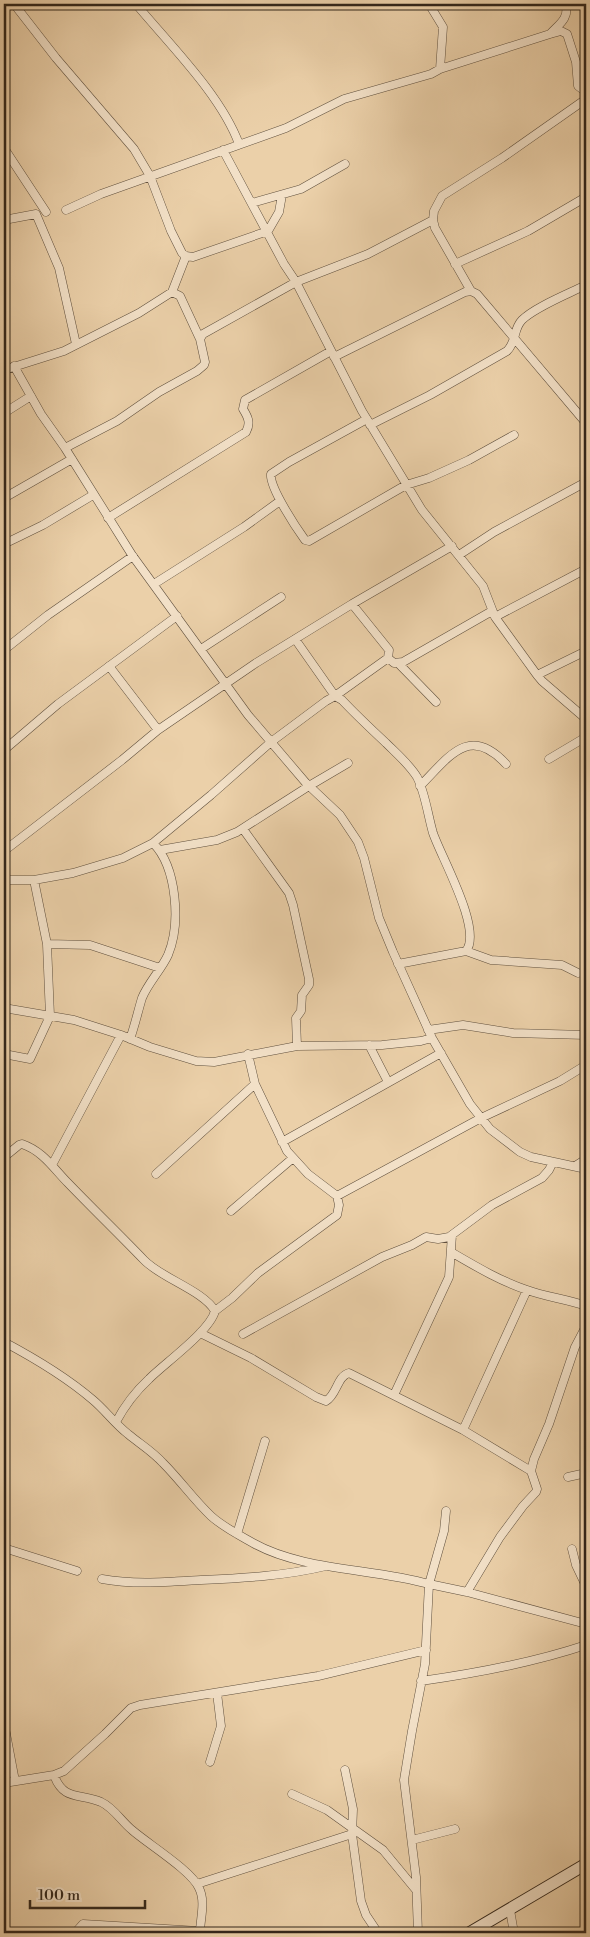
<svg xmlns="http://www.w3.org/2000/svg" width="590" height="1937" viewBox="0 0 590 1937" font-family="'Libre Bodoni',serif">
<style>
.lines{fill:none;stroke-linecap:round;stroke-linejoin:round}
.street-casing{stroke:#60503e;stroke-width:9}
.secondary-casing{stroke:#32261b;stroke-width:13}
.street{stroke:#f2e0c7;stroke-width:8}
.secondary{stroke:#f2e0c7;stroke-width:11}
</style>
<rect width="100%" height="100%" fill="#ebd0a9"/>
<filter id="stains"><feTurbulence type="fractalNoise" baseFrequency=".004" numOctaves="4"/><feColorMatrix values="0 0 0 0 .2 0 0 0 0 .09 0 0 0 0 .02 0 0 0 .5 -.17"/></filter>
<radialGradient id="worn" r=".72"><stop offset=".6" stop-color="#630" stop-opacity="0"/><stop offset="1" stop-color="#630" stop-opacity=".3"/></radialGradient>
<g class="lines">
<!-- street casing -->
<g class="street-casing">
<path id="street" d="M14,4L56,58L134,149L150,176L171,231L182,253L186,256L193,257L268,231L279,212L282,195
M136,4C170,45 221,95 239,144
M429,4L443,27L440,69
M550,34L561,31L567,34L576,62L578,86L586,92
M586,99L502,158L442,196L434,211L433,220L435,228L471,291L477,294L586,423
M4,148L46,212
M223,150L284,264L296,282L362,411L422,510L483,586L495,617L537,675L542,681L586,719
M252,203L301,189L345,164
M66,210L101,194L286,128L344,99L431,74L440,69L550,34C559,24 569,19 566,4
M4,220L36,214L59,268L76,344
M455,264L528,231L586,197
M172,292L180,296L200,339
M334,357L465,292L471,291
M14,366L41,414L65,448L132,555L248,715L306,783L340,815L358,842L364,858L379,918L393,952L432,1038L470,1104L490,1129L520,1152L531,1157L586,1169
M4,370L64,351L139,313L172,292L186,256
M4,413L31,396
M367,419L289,462L271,474C269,487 297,529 305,540L309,541L406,485L429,478L469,460L514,435
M370,425L430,395L507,351C517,341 513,329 522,320C535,307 568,294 586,285
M65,448L117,421L159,392L197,371L204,365L205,362L200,339L203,334L296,282L368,254L433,220
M4,498L72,459
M108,518L246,432C251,423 248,417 243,409L245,400L331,351
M4,544L43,525L93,495
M459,555L494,532L586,482
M154,584L244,527L280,501
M495,617L586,569
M295,639L335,696L342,700C356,715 371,729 386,743C397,754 409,764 417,777C425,792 428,816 433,833C441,857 483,930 466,951L398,964
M201,649L281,597
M4,650L48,615L133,556
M388,658L394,663L403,662L492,611
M398,663L436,702
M109,666L158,730
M537,675L586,651
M4,750L58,704L177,616
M549,759L586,737
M420,786C449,757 469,724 506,764
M243,829L289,893L293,905L309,979V985L302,995L301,1011L296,1018L297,1046
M160,850L217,840L237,832L309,786L348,763
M4,851L122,760L158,730L256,663L352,604L452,546
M4,880H34L73,873L123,858L153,843L211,795L271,742L326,701L335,696L388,658L389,650L352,604
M47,944L90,945L160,968
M466,951L491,960L562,965L578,973
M4,1008L74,1020L121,1035L150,1047L196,1061L214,1062L297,1046L382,1045L421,1041L432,1038
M428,1030L463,1025L513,1033L586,1035
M130,1039C135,1025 138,1011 142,998C148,983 161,970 168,955C181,924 177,867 153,843
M369,1045L388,1082
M4,1054L30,1059L50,1016L47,944L34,880
M282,1142L441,1053
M4,1154H8L19,1145L22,1144C43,1151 54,1169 68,1183C93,1209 119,1234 144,1260C161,1278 204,1291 215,1311
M52,1165L121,1035
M575,1166L586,1159
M156,1174L255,1084
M337,1196L481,1118L560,1081L586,1065
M231,1211L293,1158
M451,1252C475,1266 500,1281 527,1290C546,1297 567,1299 586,1306
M200,1333L251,1358L316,1397L326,1401C337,1395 337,1376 349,1373L463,1430L531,1471
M243,1334L382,1257L412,1245L426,1237L438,1239L449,1237L492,1205L542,1178L549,1170L553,1162
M4,1342C36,1359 65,1376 93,1400C105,1410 115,1424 128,1434C140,1444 152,1451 163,1463C180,1480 194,1500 211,1516C223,1527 239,1535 253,1543C303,1571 373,1568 429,1584L444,1531L446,1511
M394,1395L449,1277L452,1235
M116,1422C125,1405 135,1392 149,1379C165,1363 210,1331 215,1311L232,1298L258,1273L337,1215L339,1205L337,1196L308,1174L287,1151L255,1084L248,1054
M463,1430L527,1290
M568,1477L586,1473
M237,1534L265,1441
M4,1548L77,1571
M572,1549L576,1565L586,1586
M102,1579C134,1585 168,1582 201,1580C243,1578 285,1576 326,1566
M467,1592L500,1537L523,1506L536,1492L537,1489L531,1471L534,1459L549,1424L575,1347L586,1326
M421,1681C478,1673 532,1663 586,1645
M4,1723L15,1781
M210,1762L221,1726L217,1693
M345,1770L353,1809L352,1834L361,1901L366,1915L378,1933
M54,1775C63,1801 80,1793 101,1802C114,1808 121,1821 132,1830C148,1844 192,1871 199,1888C206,1902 200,1919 200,1933
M4,1783L54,1775L64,1771L105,1734L131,1708L140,1705L318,1676L426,1650
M292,1794L327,1810L383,1850L416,1890
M412,1840L455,1829
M197,1884L352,1834
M510,1910L514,1933
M75,1933L83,1924L199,1931
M418,1933L416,1877L404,1780L412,1731L425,1664L429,1584L467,1592L586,1624"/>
</g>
<!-- secondary casing -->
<g class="secondary-casing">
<path id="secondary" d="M469,1933L586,1864"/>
</g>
<!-- street -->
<use href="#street" class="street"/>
<!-- secondary -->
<use href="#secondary" class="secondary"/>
</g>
<!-- margin -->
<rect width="590" height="1937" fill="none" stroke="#ebd0a9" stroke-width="20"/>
<rect x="5" y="5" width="580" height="1927" fill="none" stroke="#32261b" stroke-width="2.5"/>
<rect x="10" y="10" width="570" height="1917" fill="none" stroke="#32261b"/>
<!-- scale -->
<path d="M30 1900v8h115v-8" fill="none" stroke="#32261b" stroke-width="2.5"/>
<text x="38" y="1900" font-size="15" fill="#32261b" stroke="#f2e0c7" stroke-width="4" paint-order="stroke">100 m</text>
<rect width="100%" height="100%" filter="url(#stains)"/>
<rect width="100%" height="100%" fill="url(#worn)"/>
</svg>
